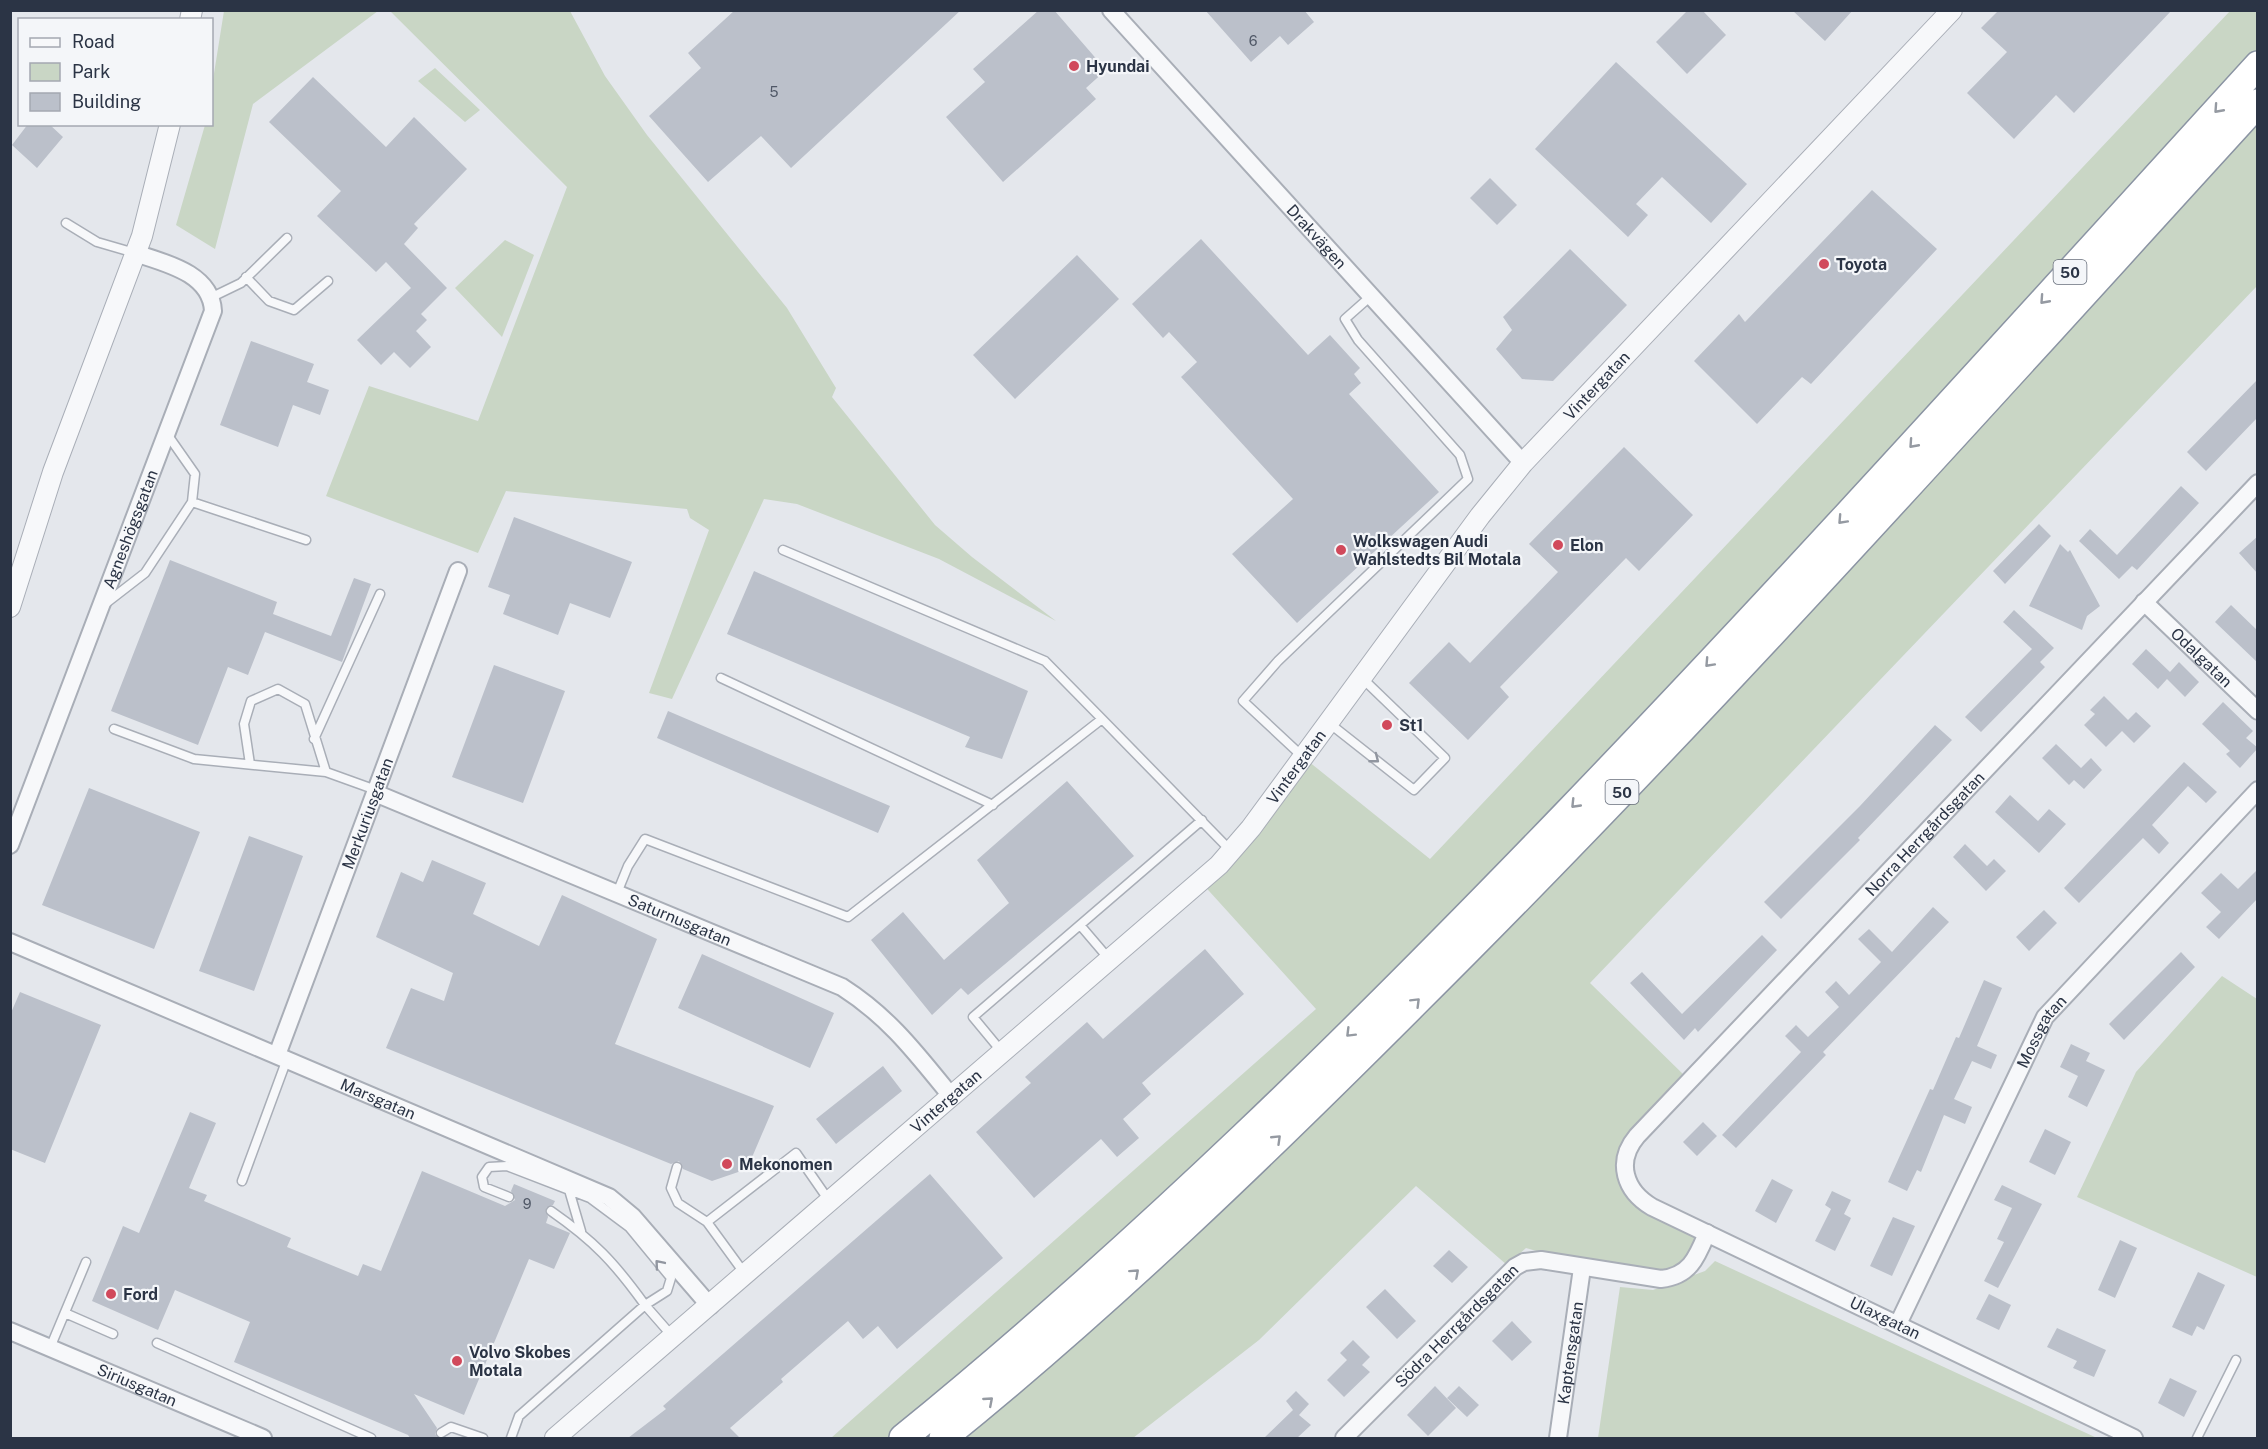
<svg xmlns="http://www.w3.org/2000/svg" width="2268" height="1449" viewBox="0 0 2268 1449" font-family="'Public Sans',sans-serif">
<style>
.green{fill:#c9d6c5}
.building{fill:#bbc0ca}
.lines{fill:none;stroke-linecap:round;stroke-linejoin:round}
.service-casing{stroke:#a9aeb7;stroke-width:11}
.minor-casing{stroke:#a9aeb7;stroke-width:20}
.tertiary-casing{stroke:#a9aeb7;stroke-width:22}
.trunk-casing{stroke:#8b94a3;stroke-width:30}
.service{stroke:#f7f8fa;stroke-width:8}
.minor{stroke:#f7f8fa;stroke-width:16}
.tertiary{stroke:#f7f8fa;stroke-width:20}
.trunk{stroke:#fff;stroke-width:27}
.oneway{stroke:#959aa2}
.oneway2{stroke:#9196a0}
.poi-dot{fill:#d1495b;stroke:#f4f6f9;stroke-width:2}
.labels{text-anchor:middle;dominant-baseline:central;stroke-width:4.5;stroke-linejoin:round;paint-order:stroke}
.number-label{font-size:14px;fill:#4f5766}
.shield{fill:#f4f6f9;stroke:#676e7b;stroke-width:1.5}
.shield-label{font-size:15px;font-weight:bold;fill:#2b3445}
.poi-label{font-size:16px;font-weight:bold;fill:#2b3445;stroke:#f4f6f9;text-anchor:start}
.street-label{font-size:16px;fill:#2b3445;stroke:#f4f6f9}
</style>
<rect width="100%" height="100%" fill="#e4e7ec"/>
<!-- green -->
<path class="green" d="M224,11H378L253,104L215,249L176,225L205,125L212,124V86Z
M390,11H570L605,76L647,135L787,308L836,388L832,397L935,525L972,557L1056,621L939,559L797,504L764,499L672,699L649,693L709,530L690,518L687,509L506,491L478,553L326,496L369,386L478,421L567,187Z
M2230,11H2257V286L1590,983L1686,1077L1627,1140V1185L1717,1232C1707,1241 1695,1258 1682,1263C1640,1284 1570,1260 1526,1248L1507,1265L1416,1186L1259,1340L1133,1438H831L1316,1009L1200,881L1303,757L1430,859Z
M435,68L480,110L465,122L418,81Z
M505,240L534,255L502,337L455,288Z
M2222,976L2257,999V1277L2077,1197L2136,1072Z
M1715,1261L2097,1438H1598L1620,1287L1653,1290L1705,1271Z"/>
<!-- building -->
<path class="building" d="M735,10H961L791,168L761,136L708,182L649,116L701,68L688,53Z
M1039,10H1054L1106,70L1086,88L1096,99L1003,182L946,117L985,82L973,69Z
M1205,10H1304L1314,22L1288,45L1280,36L1251,62Z
M1688,10H1702L1726,35L1687,74L1656,42Z
M1792,10H1853L1825,41Z
M1999,10H2172L2074,113L2056,95L2014,139L1967,93L2007,52L1981,28Z
M1616,62L1747,184L1711,223L1662,177L1636,204L1648,215L1628,237L1535,149Z
M313,77L386,147L414,117L467,169L414,224L418,228L404,244L447,288L421,314L427,320L416,331L431,347L410,368L394,352L381,365L357,340L411,288L386,262L376,272L317,216L341,191L269,122Z
M28,124H49L63,137L37,168L12,145Z
M1490,178L1517,205L1497,225L1470,198Z
M1872,190L1937,249L1811,384L1802,377L1757,424L1694,361L1739,314L1745,322Z
M1201,239L1308,355L1330,335L1360,368L1354,374L1361,383L1349,394L1439,492L1297,623L1232,554L1293,499L1181,377L1197,362L1169,332L1163,338L1132,304Z
M1570,249L1627,305L1553,381L1522,379L1496,349L1512,330L1503,317Z
M1077,255L1119,299L1015,399L973,355Z
M251,341L314,364L307,382L329,390L320,415L293,405L278,447L220,425Z
M2258,379V417L2206,471L2187,452Z
M1624,447L1693,515L1639,571L1626,558L1500,687L1509,697L1468,740L1409,683L1449,642L1470,663L1558,572L1529,544Z
M2181,486L2199,503L2137,570L2132,566L2119,579L2079,541L2090,529L2117,555Z
M514,517L632,562L610,618L570,603L558,635L503,614L510,595L488,587Z
M2039,524L2051,536L2005,584L1993,571Z
M2258,536V574L2239,553Z
M2060,544L2068,552L2070,550L2100,606L2087,616L2082,630L2029,606Z
M170,560L277,602L273,614L331,636L354,578L371,584L342,662L265,632L248,675L228,667L198,745L111,711Z
M754,571L1028,691L1002,759L965,747L970,737L727,634Z
M2231,605L2258,631V663L2215,622Z
M2014,610L2054,648L2040,662L2045,667L1981,732L1965,717L2032,649L2003,622Z
M2146,649L2170,672L2179,662L2199,682L2185,697L2167,679L2158,689L2132,664Z
M494,665L565,691L523,803L452,777Z
M2104,696L2128,720L2136,712L2151,726L2134,743L2122,731L2106,747L2084,725L2095,714L2090,710Z
M2223,702L2253,731L2246,738L2258,748L2240,768L2226,754L2230,751L2202,724Z
M668,711L890,806L878,833L657,738Z
M1935,725L1952,740L1858,838L1860,840L1781,919L1764,902L1860,806Z
M2056,744L2081,768L2091,758L2102,770L2084,789L2074,780L2069,785L2042,758Z
M2184,762L2217,792L2206,803L2188,786L2152,825L2169,843L2159,854L2143,838L2079,903L2064,888Z
M1067,781L1134,856L968,995L961,988L932,1015L871,940L903,912L944,960L1009,903L977,860Z
M89,788L200,832L154,949L42,905Z
M2010,795L2038,821L2049,809L2066,824L2039,853L1995,812Z
M249,836L303,856L254,991L199,971Z
M1965,844L1987,866L1994,859L2006,871L1986,891L1953,857Z
M432,860L486,883L473,914L539,946L562,895L657,939L615,1044L774,1106L747,1169L712,1181L683,1169L679,1161L671,1164L386,1048L411,988L444,1001L453,973L376,937L401,872L423,882Z
M2258,869V898L2219,939L2206,927L2221,912L2201,893L2221,873L2238,889Z
M1933,907L1949,922L1823,1052L1826,1055L1736,1148L1722,1135L1801,1052L1785,1036L1796,1025L1808,1037L1839,1007L1825,992L1836,981L1849,995L1881,962L1858,939L1869,929L1892,952Z
M2044,910L2057,923L2029,951L2016,937Z
M1762,935L1777,950L1698,1032L1695,1028L1684,1040L1630,983L1642,972L1682,1014Z
M1205,949L1244,994L1142,1083L1151,1094L1123,1119L1139,1138L1117,1157L1101,1139L1034,1198L976,1132L1031,1083L1025,1077L1087,1022L1103,1039Z
M2181,952L2195,967L2124,1040L2109,1024Z
M702,954L834,1013L810,1068L678,1008Z
M1984,980L2002,988L1977,1046L1997,1055L1991,1069L1972,1061L1954,1099L1972,1107L1965,1124L1944,1115L1921,1172L1917,1170L1907,1191L1888,1182L1930,1089L1933,1090L1956,1037L1959,1038Z
M20,992L101,1025L45,1163L10,1149V1015Z
M2071,1044L2090,1053L2086,1061L2105,1070L2087,1107L2068,1097L2078,1076L2060,1067Z
M883,1066L902,1091L836,1144L816,1119Z
M190,1112L216,1123L189,1188L207,1195L204,1201L291,1238L287,1247L358,1276L363,1264L381,1271L422,1171L505,1206L515,1200L511,1191L514,1184L555,1201L553,1205L546,1208L548,1217L546,1223L570,1233L554,1269L529,1259L464,1415L414,1394L437,1428L435,1434L438,1438H410L408,1435L234,1362L250,1322L175,1290L158,1330L92,1301L123,1226L139,1233Z
M1703,1122L1717,1136L1697,1156L1683,1142Z
M2045,1129L2071,1142L2055,1175L2029,1162Z
M930,1174L1003,1258L897,1349L878,1326L863,1339L848,1321L781,1379L783,1382L730,1428L740,1438H628L666,1409L663,1406Z
M1772,1179L1793,1190L1776,1223L1755,1211Z
M2002,1185L2042,1204L1998,1288L1984,1281L2004,1242L1997,1239L2012,1208L1994,1200Z
M1832,1191L1851,1200L1844,1214L1851,1218L1835,1251L1815,1241L1831,1209L1825,1205Z
M1893,1217L1915,1226L1892,1276L1870,1266Z
M2120,1240L2137,1248L2115,1298L2098,1290Z
M1449,1250L1468,1267L1452,1283L1433,1266Z
M2198,1272L2225,1285L2204,1330L2197,1326L2192,1336L2172,1327Z
M1385,1289L1416,1321L1397,1339L1366,1307Z
M1989,1294L2011,1305L1999,1330L1976,1319Z
M1512,1321L1532,1342L1512,1361L1492,1341Z
M2057,1328L2106,1350L2094,1377L2073,1368L2077,1361L2047,1347Z
M1353,1340L1370,1357L1362,1365L1370,1372L1344,1397L1327,1380L1347,1360L1340,1353Z
M2170,1378L2197,1391L2184,1417L2158,1403Z
M1435,1386L1456,1408L1428,1436L1407,1415Z
M1459,1386L1479,1405L1467,1417L1447,1398Z
M1296,1391L1309,1404L1299,1415L1311,1425L1297,1438H1264L1293,1410L1286,1401Z"/>
<g class="lines">
<!-- service casing -->
<g class="service-casing">
<path id="service" d="M66,223L97,242L135,253
M246,277L269,301L294,310L328,281
M210,298L241,283L287,238
M192,502L306,540
M783,550L1045,661L1102,719
M105,604L145,573L192,502L195,474L167,434
M721,678L993,805
M1329,723L1414,790L1445,758L1361,677
M114,729L194,759L326,772L376,790
M314,739L380,594
M1303,757L1243,701L1278,661L1468,479L1460,455L1358,340L1345,319L1371,296
M250,764L244,724L251,701L278,689L305,704L326,772
M617,893L628,866L645,839L848,917L1102,719L1231,851
M1080,925L1109,959
M1002,1052L973,1017L1202,820
M677,1167L671,1188L678,1203L707,1222
M242,1181L287,1059
M569,1190L581,1231
M509,1197L484,1187L482,1177L489,1167L507,1166L590,1198L629,1227L671,1278L667,1291L645,1305C614,1262 594,1241 551,1211
M745,1274L707,1222L796,1153L830,1202
M65,1313L113,1334
M157,1343L371,1438
M50,1348L86,1262
M441,1433L451,1427L483,1438
M511,1438L519,1416L645,1305L673,1337
M2197,1438L2236,1360"/>
</g>
<!-- minor casing -->
<g class="minor-casing">
<g id="minor">
<path id="s1" d="M1111,10L1523,463"/>
<path id="s2" d="M2144,602L2258,711"/>
<path id="s3" d="M375,793L842,987C889,1017 916,1053 951,1096"/>
<path id="s4" d="M10,845L213,311C211,273 165,263 135,253"/>
<path id="s5" d="M10,942L609,1197L633,1217L710,1306"/>
<path id="s6" d="M277,1055L458,571"/>
<path id="s7" d="M1898,1324L2045,1017L2258,790"/>
<path id="s8" d="M10,1331L263,1438"/>
<path id="s9" d="M1344,1438L1515,1267L1524,1262L1541,1260L1661,1279C1690,1276 1697,1257 1707,1233"/>
<path id="s10" d="M1558,1438L1582,1268"/>
<path id="s11" d="M2134,1438L1652,1207C1625,1191 1615,1162 1637,1136L2258,483"/>
</g>
</g>
<!-- tertiary casing -->
<g class="tertiary-casing">
<g id="tertiary">
<path d="M190,20L192,10"/>
<path d="M10,607L53,472L142,236L170,124"/>
<path id="s12" d="M555,1438L1219,865L1251,828L1480,516L1523,463L1952,10"/>
</g>
</g>
<!-- trunk casing -->
<g class="trunk-casing">
<path id="trunk" d="M903,1438C1139,1246 1355,1033 1566,814C1802,569 2029,316 2258,65
M943,1438C1109,1304 1263,1155 1414,1004C1706,714 1980,407 2258,103"/>
</g>
<!-- service -->
<use href="#service" class="service"/>
<!-- minor -->
<use href="#minor" class="minor"/>
<!-- tertiary -->
<use href="#tertiary" class="tertiary"/>
<!-- trunk -->
<use href="#trunk" class="trunk"/>
</g>
<!-- one-way arrows -->
<defs><path id="oneway-chevron" d="M-2-3.5L2.5 0L-2 3.5" fill="none" stroke-width="1.6" stroke-linecap="round" stroke-linejoin="round" transform="scale(1.5)"/></defs>
<g class="oneway">
<use href="#oneway-chevron" transform="translate(2218 109) rotate(132)"/>
<use href="#oneway-chevron" transform="translate(2044 300) rotate(132)"/>
<use href="#oneway-chevron" transform="translate(1913 444) rotate(132)"/>
<use href="#oneway-chevron" transform="translate(1842 520) rotate(133)"/>
<use href="#oneway-chevron" transform="translate(1709 663) rotate(133)"/>
<use href="#oneway-chevron" transform="translate(1575 804) rotate(134)"/>
<use href="#oneway-chevron" transform="translate(1416 1002) rotate(-45)"/>
<use href="#oneway-chevron" transform="translate(1350 1033) rotate(135)"/>
<use href="#oneway-chevron" transform="translate(1277 1139) rotate(-44)"/>
<use href="#oneway-chevron" transform="translate(1135 1273) rotate(-42)"/>
<use href="#oneway-chevron" transform="translate(989 1401) rotate(-41)"/>
</g>
<g class="oneway2">
<use href="#oneway-chevron" transform="translate(1375 759) rotate(38)"/>
<use href="#oneway-chevron" transform="translate(659 1264) rotate(-130)"/>
</g>
<!-- markers -->
<g class="poi-dot">
<circle cx="1074" cy="66" r="6"/>
<circle cx="1824" cy="264" r="6"/>
<circle cx="1558" cy="545" r="6"/>
<circle cx="1341" cy="550" r="6"/>
<circle cx="1387" cy="725" r="6"/>
<circle cx="727" cy="1164" r="6"/>
<circle cx="111" cy="1294" r="6"/>
<circle cx="457" cy="1361" r="6"/>
</g>
<g class="labels">
<!-- number labels -->
<g class="number-label">
<text x="1253" y="41">6</text>
<text x="774" y="92">5</text>
<text x="527" y="1204">9</text>
</g>
<!-- shield labels -->
<g class="shield">
<rect x="2053.5" y="260" width="33" height="24" rx="4.5"/>
<rect x="1605.5" y="780" width="33" height="24" rx="4.5"/>
</g>
<g class="shield-label">
<text x="2070" y="272">50</text>
<text x="1622" y="792">50</text>
</g>
<!-- poi labels -->
<g class="poi-label">
<text x="1086" y="66">Hyundai</text>
<text x="1836" y="264">Toyota</text>
<text x="1353" y="541">Wolkswagen Audi<tspan x="1353" dy="18">Wahlstedts Bil Motala</tspan></text>
<text x="1570" y="545">Elon</text>
<text x="1399" y="725">St1</text>
<text x="739" y="1164">Mekonomen</text>
<text x="123" y="1294">Ford</text>
<text x="469" y="1352">Volvo Skobes<tspan x="469" dy="18">Motala</tspan></text>
</g>
<!-- street labels -->
<g class="street-label">
<text stroke="none"><textPath href="#s1" startOffset="306">Drakvägen</textPath></text>
<text stroke="none"><textPath href="#s12" startOffset="1488">Vintergatan</textPath></text>
<text stroke="none"><textPath href="#s4" startOffset="338">Agneshögsgatan</textPath></text>
<text stroke="none"><textPath href="#s2" startOffset="80">Odalgatan</textPath></text>
<text stroke="none"><textPath href="#s12" startOffset="1002">Vintergatan</textPath></text>
<text stroke="none"><textPath href="#s6" startOffset="258">Merkuriusgatan</textPath></text>
<text stroke="none"><textPath href="#s11" startOffset="1036">Norra Herrgårdsgatan</textPath></text>
<text stroke="none"><textPath href="#s3" startOffset="330">Saturnusgatan</textPath></text>
<text stroke="none"><textPath href="#s7" startOffset="326">Mossgatan</textPath></text>
<text stroke="none"><textPath href="#s5" startOffset="400">Marsgatan</textPath></text>
<text stroke="none"><textPath href="#s12" startOffset="516">Vintergatan</textPath></text>
<text transform="translate(1885 1318) rotate(26)">Ulaxgatan</text>
<text stroke="none"><textPath href="#s9" startOffset="159">Södra Herrgårdsgatan</textPath></text>
<text stroke="none"><textPath href="#s10" startOffset="86">Kaptensgatan</textPath></text>
<text stroke="none"><textPath href="#s8" startOffset="138">Siriusgatan</textPath></text>
</g>
</g>
<!-- border -->
<rect width="2268" height="1449" fill="none" stroke="#2b3445" stroke-width="24"/>
<!-- legend -->
<rect x="18" y="18" width="195" height="108" fill="#f4f6f9" stroke="#a4a8b1" stroke-width="1.5"/>
<rect x="30" y="38" width="30" height="9" fill="#f7f8fa" stroke="#a4a8b1" stroke-width="1.5"/>
<text x="72" y="48" font-size="18" fill="#2b3445">Road</text>
<rect x="30" y="63" width="30" height="18" fill="#c9d6c5" stroke="#a4a8b1" stroke-width="1.5"/>
<text x="72" y="78" font-size="18" fill="#2b3445">Park</text>
<rect x="30" y="93" width="30" height="18" fill="#bbc0ca" stroke="#a4a8b1" stroke-width="1.5"/>
<text x="72" y="108" font-size="18" fill="#2b3445">Building</text>
</svg>
